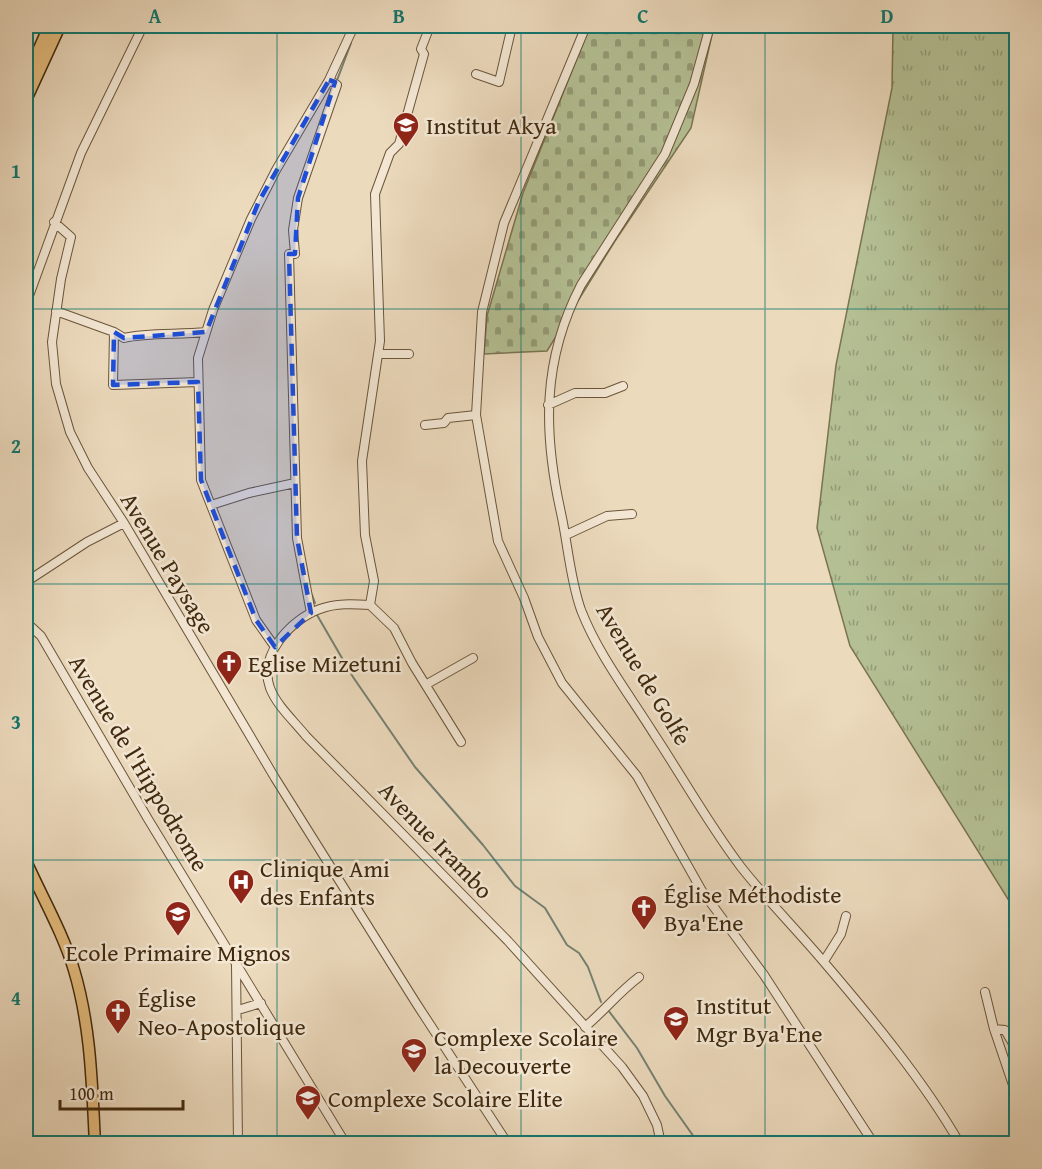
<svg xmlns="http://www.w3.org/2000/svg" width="1042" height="1169" viewBox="0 0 1042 1169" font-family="'Gentium Book Plus',serif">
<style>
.grass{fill:url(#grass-tufts);stroke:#7a7450;stroke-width:1.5}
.cemetery{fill:url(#cemetery-stones);stroke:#7a7450;stroke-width:1.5}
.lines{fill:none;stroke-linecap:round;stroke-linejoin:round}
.stream{stroke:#758072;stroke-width:2}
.minor-casing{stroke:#6b5539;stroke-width:10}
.major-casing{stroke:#40290d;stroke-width:13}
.minor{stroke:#f3e7d4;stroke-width:8}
.major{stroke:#e6bd7e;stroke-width:10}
.marked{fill:#1d4ed8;fill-opacity:0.2;stroke:#1d4ed8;stroke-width:4.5;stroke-dasharray:12 8;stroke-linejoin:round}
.grid{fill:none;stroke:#0f766e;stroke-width:1.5;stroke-opacity:0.55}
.labels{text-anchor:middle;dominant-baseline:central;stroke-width:5;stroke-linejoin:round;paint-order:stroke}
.poi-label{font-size:24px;fill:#40290d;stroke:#f3e7d4;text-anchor:start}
.street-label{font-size:24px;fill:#40290d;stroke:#f3e7d4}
.neatline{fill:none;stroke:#0f766e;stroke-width:2}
.grid-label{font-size:20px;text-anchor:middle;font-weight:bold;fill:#0f766e}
</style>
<defs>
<pattern id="grass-tufts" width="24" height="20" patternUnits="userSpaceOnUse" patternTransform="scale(1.5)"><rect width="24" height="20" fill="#b4c094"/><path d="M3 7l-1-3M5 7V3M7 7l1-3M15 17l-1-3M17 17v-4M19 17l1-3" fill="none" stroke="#949c77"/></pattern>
<pattern id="cemetery-stones" width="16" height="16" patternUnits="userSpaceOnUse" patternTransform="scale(1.5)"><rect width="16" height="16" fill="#b4c094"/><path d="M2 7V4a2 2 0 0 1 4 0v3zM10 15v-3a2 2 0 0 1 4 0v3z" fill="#949c77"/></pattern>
</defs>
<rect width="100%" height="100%" fill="#ecdabd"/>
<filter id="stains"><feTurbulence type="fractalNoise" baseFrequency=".00333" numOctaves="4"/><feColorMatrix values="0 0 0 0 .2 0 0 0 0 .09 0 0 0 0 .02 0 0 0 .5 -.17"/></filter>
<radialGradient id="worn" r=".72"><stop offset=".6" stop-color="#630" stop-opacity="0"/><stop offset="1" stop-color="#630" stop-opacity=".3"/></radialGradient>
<!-- grass -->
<path class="grass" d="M893,26H1016V912L850,646L817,528L836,365L892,88Z"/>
<!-- cemetery -->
<path class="cemetery" d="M590,26H714L691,128L615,241L547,351L484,354L487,316L523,193Z"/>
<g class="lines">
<!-- stream -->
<path class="stream" d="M336,83L351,43
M312,595L315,603
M317,615L353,677L415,767L483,845L515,886L545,908L567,945L579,953L588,967L601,1002
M608,1010L637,1048L665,1096L699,1144"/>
<!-- minor casing -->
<g class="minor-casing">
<path id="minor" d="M586,26L504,223L482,312L476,415L498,541L524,598L538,637L562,683L637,776L702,891L764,975L874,1144
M710,26L694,84L665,154L581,285C542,360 543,432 561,513C568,545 570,579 581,610C598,654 629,694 654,734C683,778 709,825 741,867C767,900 796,929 823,961C870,1016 924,1081 960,1144
M476,74L499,82L512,26
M54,222L71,237L61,279L52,342L56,384L70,432L88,468L124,523L275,778L416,1003L508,1144
M26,304L81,153L143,26
M56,311L114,332L113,385L198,382
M114,332L124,338C148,332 179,335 206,332
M378,354H409
M548,405L575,393H605L623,386
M425,425L444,423L448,418L476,415
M211,505L249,493L295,483
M566,535L607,516L632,514
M26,582L87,542L124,523
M370,605C353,604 336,603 320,609C291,619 258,655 270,688C277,706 294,721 306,736L508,941L622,1067L643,1096L657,1125L661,1144
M370,605L374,581L365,535L362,461L380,341L375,194L390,153L399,144L424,54L421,49L430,26
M370,605L394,628L412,663L461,742
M311,613L297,538L289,254H295L293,230L298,198L337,85L329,80L354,26
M26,622L41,636L148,819L346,1144
M275,647L256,620L201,480L198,358L213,310L251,219L276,170L329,80
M427,684L473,658
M824,961L841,934L846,916
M236,964L238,1144
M985,992L994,1029L1016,1094
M238,1010L261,1003
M585,1027C604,1011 619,992 639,977
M994,1029L1005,1030L1016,1049"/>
</g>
<!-- major casing -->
<g class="major-casing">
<path id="major" d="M26,78L49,26
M26,100L60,26
M26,861C42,897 63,933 74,970C91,1027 92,1085 95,1144"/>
</g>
<!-- minor -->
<use href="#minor" class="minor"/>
<!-- major -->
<use href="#major" class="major"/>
</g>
<!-- marked area -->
<path class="marked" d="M329,80L335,82L298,198L295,254H289L297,538L311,613L275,647L256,620L201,480L198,382L113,385L114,332L124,338L206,332L259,201Z"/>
<!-- grid -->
<path class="grid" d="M277,26V1144M521,26V1144M765,26V1144M26,309H1016M26,584H1016M26,860H1016"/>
<!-- icons -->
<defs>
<g id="school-pin" transform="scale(1.35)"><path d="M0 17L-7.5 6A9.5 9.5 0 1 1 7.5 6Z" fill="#8f2418" stroke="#f3e7d4"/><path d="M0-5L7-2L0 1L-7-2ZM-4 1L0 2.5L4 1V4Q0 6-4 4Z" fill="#fff"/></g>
<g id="church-pin" transform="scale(1.35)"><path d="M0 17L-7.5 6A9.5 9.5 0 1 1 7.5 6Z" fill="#8f2418" stroke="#f3e7d4"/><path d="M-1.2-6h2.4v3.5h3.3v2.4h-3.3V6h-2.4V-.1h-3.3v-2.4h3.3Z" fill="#fff"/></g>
<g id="hospital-pin" transform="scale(1.35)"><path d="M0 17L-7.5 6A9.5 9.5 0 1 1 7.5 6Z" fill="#8f2418" stroke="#f3e7d4"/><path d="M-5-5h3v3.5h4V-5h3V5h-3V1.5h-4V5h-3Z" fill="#fff"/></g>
</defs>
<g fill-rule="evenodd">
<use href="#school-pin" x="406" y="125"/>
<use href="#church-pin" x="229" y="663"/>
<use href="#hospital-pin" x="241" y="882"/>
<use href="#church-pin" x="644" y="908"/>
<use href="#school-pin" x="178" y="914"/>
<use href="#church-pin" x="118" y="1012"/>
<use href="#school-pin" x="676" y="1019"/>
<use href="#school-pin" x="414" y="1051"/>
<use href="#school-pin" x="308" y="1098"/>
</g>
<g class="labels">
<!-- poi labels -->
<g class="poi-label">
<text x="426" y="125">Institut Akya</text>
<text x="248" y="663">Eglise Mizetuni</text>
<text x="260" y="868">Clinique Ami<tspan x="260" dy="28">des Enfants</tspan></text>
<text x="664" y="894">Église Méthodiste<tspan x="664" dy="28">Bya'Ene</tspan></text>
<text x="178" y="952" text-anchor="middle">Ecole Primaire Mignos</text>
<text x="138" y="998">Église<tspan x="138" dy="28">Neo-Apostolique</tspan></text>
<text x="696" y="1005">Institut<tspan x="696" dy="28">Mgr Bya'Ene</tspan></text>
<text x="434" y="1037">Complexe Scolaire<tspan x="434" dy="28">la Decouverte</tspan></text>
<text x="328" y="1098">Complexe Scolaire Elite</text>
</g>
<!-- street labels -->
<g class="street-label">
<text transform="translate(168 563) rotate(59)">Avenue Paysage</text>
<text transform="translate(644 674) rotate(59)">Avenue de Golfe</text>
<text transform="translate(139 763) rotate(59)">Avenue de l'Hippodrome</text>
<text transform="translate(436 840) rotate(46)">Avenue Irambo</text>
</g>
</g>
<!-- margin -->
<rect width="1042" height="1169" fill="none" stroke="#ecdabd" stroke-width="66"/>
<!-- scale -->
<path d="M60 1100v9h123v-9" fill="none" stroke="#40290d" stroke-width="3"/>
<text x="69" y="1100" font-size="18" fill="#40290d" stroke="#f3e7d4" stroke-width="4.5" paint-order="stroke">100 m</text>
<rect x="33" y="33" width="976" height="1103" class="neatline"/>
<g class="grid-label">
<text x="155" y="23">A</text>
<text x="399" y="23">B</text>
<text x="643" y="23">C</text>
<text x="887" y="23">D</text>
<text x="16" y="178">1</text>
<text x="16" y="453">2</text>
<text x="16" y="729">3</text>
<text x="16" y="1005">4</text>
</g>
<rect width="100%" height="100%" filter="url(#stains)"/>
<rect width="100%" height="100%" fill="url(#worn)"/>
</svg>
